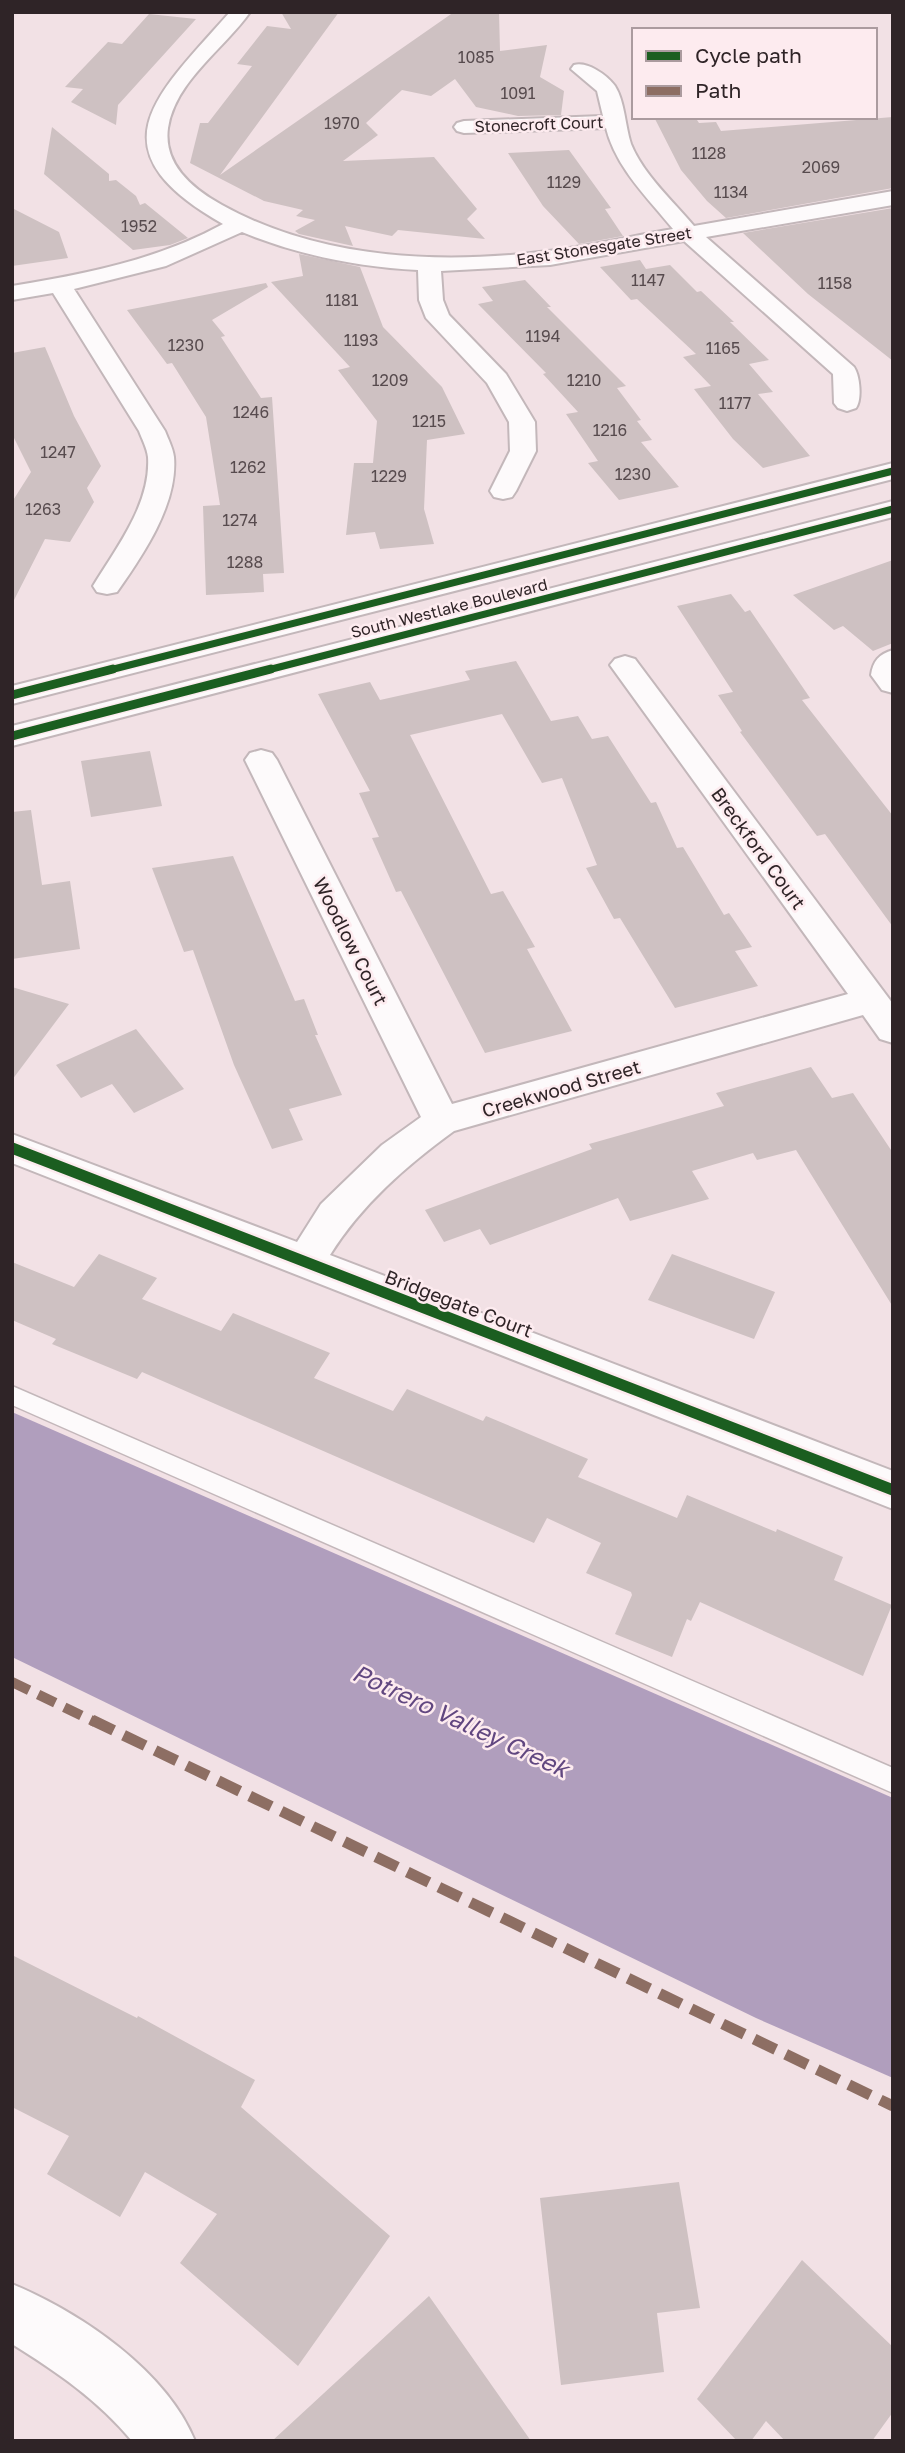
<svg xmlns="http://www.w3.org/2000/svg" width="905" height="2453" viewBox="0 0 905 2453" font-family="'Golos Text',sans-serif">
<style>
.water{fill:#b09ebd}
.building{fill:#cec1c2}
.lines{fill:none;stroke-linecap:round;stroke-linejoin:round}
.lane-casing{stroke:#c3b7ba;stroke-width:3}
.street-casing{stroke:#c3b7ba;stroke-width:4}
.secondary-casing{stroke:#c3b7ba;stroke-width:4}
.lane{fill:#fdfafb;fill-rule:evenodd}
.street{fill:#fdfafb;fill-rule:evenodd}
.secondary{fill:#fdfafb;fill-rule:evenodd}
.quiet-far1{stroke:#8d6e63;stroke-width:10;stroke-dasharray:19 10;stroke-linecap:butt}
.quiet{stroke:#8d6e63;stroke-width:11;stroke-dasharray:24 11;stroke-linecap:butt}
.cycleway-far2-casing{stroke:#fdebef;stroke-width:10}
.cycleway-far1-casing{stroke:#fdebef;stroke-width:12}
.cycleway-casing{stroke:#fdebef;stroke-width:16}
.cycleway-far2{stroke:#1b5e20;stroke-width:7}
.cycleway-far1{stroke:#1b5e20;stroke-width:9}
.cycleway{stroke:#1b5e20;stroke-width:11}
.labels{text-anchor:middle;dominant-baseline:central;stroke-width:5;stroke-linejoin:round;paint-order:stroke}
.number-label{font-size:16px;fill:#574b4e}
.far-street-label{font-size:16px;fill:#2f2427;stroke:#fdebef}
.street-label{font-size:19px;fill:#2f2427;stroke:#fdebef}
.near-water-label{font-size:24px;font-style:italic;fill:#614780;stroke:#fdebef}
</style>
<rect width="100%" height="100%" fill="#f2e1e5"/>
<!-- water -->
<path class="water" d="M12,1412L893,1798V2078L756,2018L12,1657Z"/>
<!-- building -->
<path class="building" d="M281,12H339L220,175L454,12H499L500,51L547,45L540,77L564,91L561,115L518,116L476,107L455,79L431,96L402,90L366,123L378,135L343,161L434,157L477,209L467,219L485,239L398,230L392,236L345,226L353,246L299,234L295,231L315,220L296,216L303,210L264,201L190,163L200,123H208L252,66L237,64L267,26L291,29Z
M149,14L196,19L118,105L116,125L71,102L83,89L65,87L108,42L122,44Z
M654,117H695L699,123L716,122L721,131L893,117V188L726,218L707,201L681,170Z
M52,127L109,174V181L116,180L136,196L140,205L145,203L188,238L170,245L133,250L44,174Z
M569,150L611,208L605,209L623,236L579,244L543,206L508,153Z
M12,208L59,232L68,258L12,266Z
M893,208V361L808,294L743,233Z
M299,254L360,267L383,327L442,387L465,434L427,440L424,509L434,544L380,549L375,532L346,535L354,463H373L377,421L338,370L350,367L271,282L303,276Z
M640,260L646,269L670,265L697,292L701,291L734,322H730L769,360L749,364L773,392L758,394L810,456L763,468L733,439L694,389L711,386L683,357L696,354L637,299L631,300L600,267Z
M525,280L551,307H547L626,386L617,388L641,420L637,421L652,440L641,442L679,487L619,500L588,463L598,461L566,414L578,412L543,374L546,373L478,304L493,301L482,287Z
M266,283L268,287L212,320L225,336L221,337L261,398L272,397L284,573L263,574L264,592L206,595L203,506L220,505L206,417L172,363L167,364L127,310Z
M45,347L74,416L101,466L87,488L94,502L70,542L45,539L12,604V502L31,472L12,434V353Z
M893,560V643L873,651L843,626L834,630L793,595Z
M731,594L745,612L750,610L810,698L802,700L893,816V927L825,834L817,836L740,732L742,731L718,695L733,692L677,606Z
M516,661L551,721L578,716L592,739L608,736L651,803L656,802L677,848L683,847L724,915L729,913L752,947L735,951L758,986L675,1008L620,918L614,919L586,868L597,865L562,778L542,783L502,714L410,735L491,894L503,891L535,947L527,949L572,1031L485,1053L401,891L396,892L372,838L379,837L359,793L370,791L318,694L370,682L380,700L470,680L465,671Z
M150,751L162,806L91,817L81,761Z
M31,810L42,885L70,881L80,949L12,959V812Z
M233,856L295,1001L304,999L318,1035H315L342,1095L289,1109L303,1140L272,1149L234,1065L193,950L184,952L152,868Z
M12,987L69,1004L12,1080Z
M136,1029L184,1089L134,1113L112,1084L81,1098L56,1065Z
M811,1067L832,1098L853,1093L893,1153V1307L796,1150L757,1160L753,1153L692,1171L709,1199L630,1221L618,1198L490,1245L480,1229L444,1242L425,1210L592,1149L589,1144L724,1106L716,1093Z
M99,1254L157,1278L142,1299L221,1331L233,1313L330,1353L314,1378L393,1411L407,1389L483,1421L486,1416L588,1459L578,1477L677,1518L687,1495L776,1532L777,1529L843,1557L834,1580L892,1605L863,1676L700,1602L691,1621L687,1619L672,1657L615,1634L632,1595L631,1592L586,1573L601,1543L547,1518L534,1543L142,1372L137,1379L52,1344L56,1339L12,1320V1262L74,1287Z
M672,1254L775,1292L754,1339L648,1300Z
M12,1955L137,2018L138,2016L255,2080L241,2107L390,2236L298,2366L180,2263L217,2214L145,2172L120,2217L47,2174L69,2136L12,2107Z
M679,2182L700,2308L657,2313L664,2372L561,2385L540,2198Z
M802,2260L893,2347V2412L872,2441H785L766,2421L751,2441H737L697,2399Z
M429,2296L531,2441H272L310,2406Z"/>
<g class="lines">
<!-- lane casing -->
<g class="lane-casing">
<path id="lane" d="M12,1386L893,1768V1793L12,1405Z"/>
</g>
<!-- street casing -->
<g class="street-casing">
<path id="street" d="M230,12H250C225,48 175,81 168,128C163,165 193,189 222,205C319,259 439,265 548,251C590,246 631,236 673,229C648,198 616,168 606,128L464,133L457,131L454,127L457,123L464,121L603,116L597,91L571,69L574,65C587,61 607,75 615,86C625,102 625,126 631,144C643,174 673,201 694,226L893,191V205L706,237L854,367C860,376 862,399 856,408L847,411L838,408L834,403L833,374L684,241L550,265L441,271L443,300L449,315L506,374L535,422L536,451L516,491L512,497L503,499L494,497L490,491L510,451L509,422L487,383L426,318L419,300L418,270C358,267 298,255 242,232L166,266L74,289L165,431C168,439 173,448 174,457C178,504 143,555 117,592L107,594L97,592L93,586C116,548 151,504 148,457C147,448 142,439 139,431L53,293L12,300V286C86,274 157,260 223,224C91,149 155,97 230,12Z
M893,650V693L882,690L871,675C873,661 879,654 893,650Z
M625,656L635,659L893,1004V1043L880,1039L863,1015L454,1131C406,1166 362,1204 330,1255L893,1471V1509L12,1163V1134L297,1242L321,1204L382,1145L421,1117L245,760L250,753L261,750L272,753L277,760L452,1104L848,994L610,665L615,659Z
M12,2284C81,2313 166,2370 195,2441H132C98,2400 57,2372 12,2344Z"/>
</g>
<!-- secondary casing -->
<g class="secondary-casing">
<path id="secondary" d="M893,463V479L12,704V686Z
M893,501V517L12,746V726Z"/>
</g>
<!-- lane -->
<use href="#lane" class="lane"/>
<!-- street -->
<use href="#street" class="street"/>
<!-- secondary -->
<use href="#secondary" class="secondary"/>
<!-- quiet-far1 -->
<path class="quiet-far1" d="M12,1682L95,1722"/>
<!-- quiet -->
<path class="quiet" d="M92,1720L893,2106"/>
<!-- cycleway-far2 casing -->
<g class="cycleway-far2-casing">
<path id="cycleway-far2" d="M106,671L893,471
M264,671L893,509"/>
</g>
<!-- cycleway-far1 casing -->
<g class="cycleway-far1-casing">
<path id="cycleway-far1" d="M12,695L113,669
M12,736L271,669"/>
</g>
<!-- cycleway casing -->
<g class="cycleway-casing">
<path id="cycleway" d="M12,1148L893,1490"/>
</g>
<!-- cycleway-far2 -->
<use href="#cycleway-far2" class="cycleway-far2"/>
<!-- cycleway-far1 -->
<use href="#cycleway-far1" class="cycleway-far1"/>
<!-- cycleway -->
<use href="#cycleway" class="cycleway"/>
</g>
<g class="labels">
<!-- number labels -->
<g class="number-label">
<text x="476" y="57">1085</text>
<text x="518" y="93">1091</text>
<text x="342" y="123">1970</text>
<text x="709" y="153">1128</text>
<text x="821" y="167">2069</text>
<text x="564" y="182">1129</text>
<text x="731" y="192">1134</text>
<text x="139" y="226">1952</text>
<text x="648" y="280">1147</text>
<text x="835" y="283">1158</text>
<text x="342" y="300">1181</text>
<text x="543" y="336">1194</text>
<text x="361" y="340">1193</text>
<text x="186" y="345">1230</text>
<text x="723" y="348">1165</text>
<text x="390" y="380">1209</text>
<text x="584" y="380">1210</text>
<text x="735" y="403">1177</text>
<text x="251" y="412">1246</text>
<text x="429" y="421">1215</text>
<text x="610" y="430">1216</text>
<text x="58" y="452">1247</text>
<text x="248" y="467">1262</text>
<text x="633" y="474">1230</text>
<text x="389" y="476">1229</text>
<text x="43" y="509">1263</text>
<text x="240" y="520">1274</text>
<text x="245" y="562">1288</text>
</g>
<!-- far-street labels -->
<g class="far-street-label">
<text transform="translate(539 124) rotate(-2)">Stonecroft Court</text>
<text transform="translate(604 246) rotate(-9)">East Stonesgate Street</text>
<text transform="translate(449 608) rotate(-14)">South Westlake Boulevard</text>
</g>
<!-- street labels -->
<g class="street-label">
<text transform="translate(759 848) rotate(54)">Breckford Court</text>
<text transform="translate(351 941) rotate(63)">Woodlow Court</text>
<text transform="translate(561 1088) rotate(-16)">Creekwood Street</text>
<text transform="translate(459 1303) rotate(21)">Bridgegate Court</text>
</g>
<!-- near-water labels -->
<g class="near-water-label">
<text transform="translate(461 1720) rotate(25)">Potrero Valley Creek</text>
</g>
</g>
<!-- border -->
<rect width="905" height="2453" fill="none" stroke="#2f2427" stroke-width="28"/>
<!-- legend -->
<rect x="632" y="28" width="245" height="91" fill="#fdebef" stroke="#ab9b9f" stroke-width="2"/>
<rect x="646" y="51" width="35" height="10" fill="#1b5e20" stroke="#ab9b9f" stroke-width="2"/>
<text x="695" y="63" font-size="21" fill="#2f2427">Cycle path</text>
<rect x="646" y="86" width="35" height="10" fill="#8d6e63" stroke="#ab9b9f" stroke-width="2"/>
<text x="695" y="98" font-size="21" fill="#2f2427">Path</text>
</svg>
